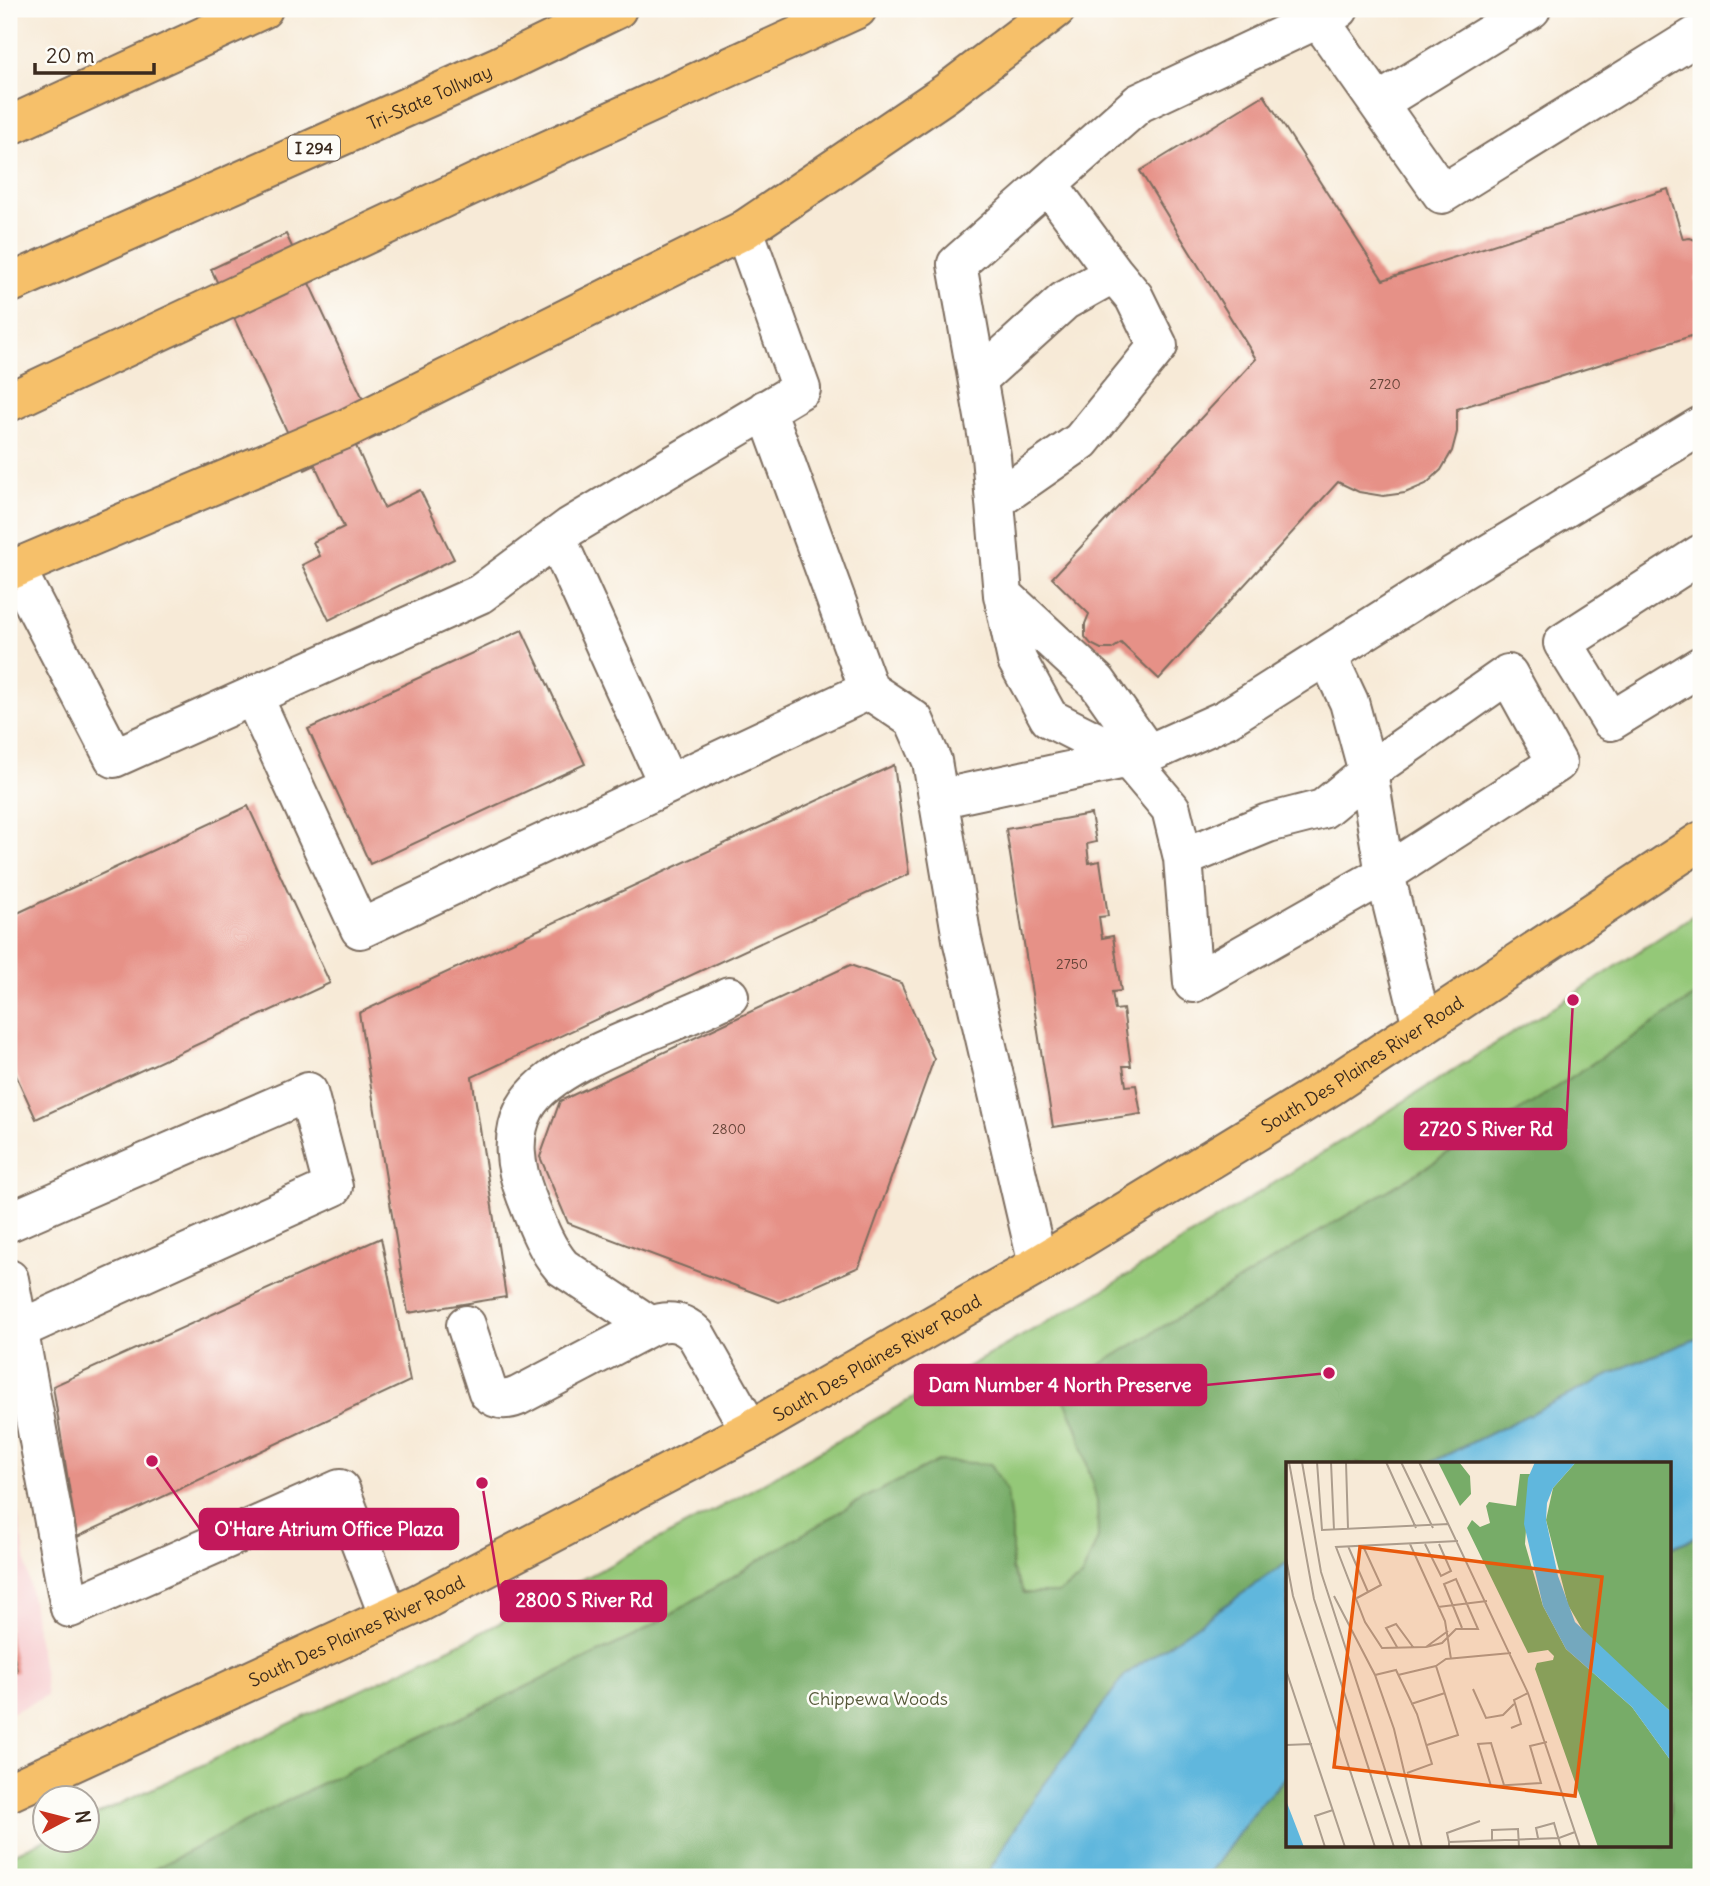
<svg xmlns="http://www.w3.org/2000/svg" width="1710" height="1886" viewBox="0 0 1710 1886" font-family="Delius,sans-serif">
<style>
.built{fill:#f7cfd2}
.green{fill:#94c878;stroke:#68794b;stroke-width:2;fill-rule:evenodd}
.forest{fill:#77ac68;stroke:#596b43;stroke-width:2}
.water{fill:#60b7dd;stroke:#4e707e;stroke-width:2}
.building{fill:#e69187}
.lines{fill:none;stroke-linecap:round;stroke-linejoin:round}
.minor-casing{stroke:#7d6d5f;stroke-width:42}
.major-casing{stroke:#7d6d5f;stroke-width:42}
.highway-casing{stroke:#7d6d5f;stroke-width:42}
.minor{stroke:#fff;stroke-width:38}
.major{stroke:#f6c06b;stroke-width:38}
.highway{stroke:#f6c06b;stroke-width:38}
.labels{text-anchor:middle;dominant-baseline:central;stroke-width:5;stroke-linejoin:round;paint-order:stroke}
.number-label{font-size:14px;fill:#664438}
.shield{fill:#fdfcf7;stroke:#75695f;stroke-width:2}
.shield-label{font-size:16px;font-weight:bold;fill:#3b2a1e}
.street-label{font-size:18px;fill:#3b2a1e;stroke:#fdfcf7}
.park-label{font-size:18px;fill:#565939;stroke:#fdfcf7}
.inset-road{fill:none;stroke:#ac9d8d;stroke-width:2}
.view{fill:#e8590c;fill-opacity:0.15;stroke:#e8590c;stroke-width:3.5}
.inset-edge{fill:none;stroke:#3b2a1e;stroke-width:3.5}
.leader{fill:none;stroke:#c2185b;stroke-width:2.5}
.callout-dot{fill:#c2185b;stroke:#fdfcf7;stroke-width:2.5}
.callout{fill:#c2185b;stroke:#c2185b;stroke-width:2.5}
.callout-label{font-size:19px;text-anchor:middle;font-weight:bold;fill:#fff}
</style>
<rect width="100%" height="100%" fill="#fdfcf7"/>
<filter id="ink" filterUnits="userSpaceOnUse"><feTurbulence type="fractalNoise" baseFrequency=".0143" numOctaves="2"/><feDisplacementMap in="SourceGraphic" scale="14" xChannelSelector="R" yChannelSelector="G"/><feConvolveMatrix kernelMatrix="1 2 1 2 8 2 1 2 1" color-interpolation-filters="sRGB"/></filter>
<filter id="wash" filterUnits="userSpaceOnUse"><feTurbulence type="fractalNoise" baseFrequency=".00686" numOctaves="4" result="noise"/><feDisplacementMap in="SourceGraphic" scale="28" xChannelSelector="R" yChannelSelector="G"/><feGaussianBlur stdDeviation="1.57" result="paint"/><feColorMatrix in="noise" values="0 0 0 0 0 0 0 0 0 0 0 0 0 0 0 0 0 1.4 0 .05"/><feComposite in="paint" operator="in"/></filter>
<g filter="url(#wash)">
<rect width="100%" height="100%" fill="#f7ead7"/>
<!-- built -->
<path class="built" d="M9,1456L47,1696L9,1714Z"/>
<!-- green -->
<path class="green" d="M1701,910V1877H9V1856L45,1839L88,1840V1819L473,1637L730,1502L1117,1282L1576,993ZM1288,1464H1670V1846H1288Z"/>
<!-- forest -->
<path class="forest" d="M1701,992V1337L1632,1364L1428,1464H1288V1562L1125,1675L1035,1797L985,1877H139L316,1786L636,1635L853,1504L938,1461L991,1464L1007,1492L1012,1532V1569L1024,1593H1057L1081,1578L1098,1538L1097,1501L1077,1428L1060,1389L1532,1103Z
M1701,1535V1877H1207L1258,1807L1288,1775V1846H1670V1548Z"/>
<!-- water -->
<path class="water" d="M1701,1337V1535L1670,1548V1464H1428L1632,1364Z
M1288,1562V1775L1258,1807L1207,1877H985L1035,1797L1125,1675Z"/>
<g id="blocks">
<!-- building -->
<path class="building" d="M1264,95L1383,280L1668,189L1683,239L1690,238L1701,242V275L1695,278L1701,300V333L1457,409V432L1452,451L1441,470L1426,484L1405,493L1383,496L1359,492L1338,482L1159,679L1121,643L1112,649H1101L1091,644L1085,637V624L1089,614L1052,578L1256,359L1140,171Z
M286,234L380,435L356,446L384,508L420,490L454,559L329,620L302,565L320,556L313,542L344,527L315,465L305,470L211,269Z
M522,630L585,764L370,864L308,729Z
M894,765L909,874L472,1077L506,1297L408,1313L359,1013Z
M248,806L330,983L36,1119L9,1060V917Z
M1091,814L1096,842L1087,844L1089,863L1100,861L1108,916L1099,917L1102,938L1113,936L1121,991L1112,992L1115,1010L1123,1009L1131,1066H1123L1126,1086L1136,1085L1141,1114L1053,1127L1006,829Z
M850,965L901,983L934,1059L859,1267L779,1302L568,1223L540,1157L560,1101Z
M381,1238L410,1381L77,1537L53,1386Z
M9,1630L17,1672L9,1674Z"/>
</g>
</g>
<g filter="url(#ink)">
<use href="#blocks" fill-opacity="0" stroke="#7d6d5f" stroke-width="2"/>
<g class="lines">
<!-- minor casing -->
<g class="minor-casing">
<path id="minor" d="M1318,18L1442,194L1701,33
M1378,103L1531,9
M1049,185L1114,273
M978,379L1064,301L1114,273L1134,297L1158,346L1081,441L995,501
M556,537L668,784
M1701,554L1563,643L1611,721L1701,666
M16,569L114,758L480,594L570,527L801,389L744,230
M1003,595L991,456L957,264L1139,103L1339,9
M1327,655L1349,702L1368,772L1385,874L1422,1026
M869,690L914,720L932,761L962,939L1038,1265
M253,696L360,929L869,690L766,409
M1148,754L1097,682L1003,595L1017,660L1049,718L1128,758L1171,809L1183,858L1193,983L1385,874L1557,763L1508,674L1368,772L1323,809L1268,823L1183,858
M938,799L1148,754L1226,719L1442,582L1701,426
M9,1222L308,1092L333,1187L18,1330
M9,1279L70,1608L340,1489L389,1617
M466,1325L488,1392C497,1401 506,1401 518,1396L651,1326C669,1319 682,1321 696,1335L750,1430
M651,1326L562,1267C544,1246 536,1221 526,1196C515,1167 510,1137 525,1108C553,1056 677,1026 729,996"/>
</g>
<!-- major casing -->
<g class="major-casing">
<g id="major">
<path id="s1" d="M9,1792L419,1603L750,1430L1038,1265L1331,1086L1701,841"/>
</g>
</g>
<!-- highway casing -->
<g class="highway-casing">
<g id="highway">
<path d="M9,126L263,9"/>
<path id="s2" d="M9,284L499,66L617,9"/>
<path d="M9,402L480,181L857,9"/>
<path d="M9,571L343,430L744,230L946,93L1056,9"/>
</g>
</g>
<!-- minor -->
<use href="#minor" class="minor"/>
<!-- major -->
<use href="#major" class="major"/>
<!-- highway -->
<use href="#highway" class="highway"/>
</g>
</g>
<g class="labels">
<!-- number labels -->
<g class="number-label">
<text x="1385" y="384">2720</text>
<text x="1072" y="964">2750</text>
<text x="729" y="1129">2800</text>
</g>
<!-- shield labels -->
<rect class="shield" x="288" y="135.5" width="52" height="25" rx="5"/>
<g class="shield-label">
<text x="314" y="148">I 294</text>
</g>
<!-- street labels -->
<g class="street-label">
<text stroke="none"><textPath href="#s2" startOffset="460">Tri-State Tollway</textPath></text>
<text stroke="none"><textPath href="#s1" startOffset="1538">South Des Plaines River Road</textPath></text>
<text stroke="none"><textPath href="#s1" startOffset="971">South Des Plaines River Road</textPath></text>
<text stroke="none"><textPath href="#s1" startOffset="383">South Des Plaines River Road</textPath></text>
</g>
<!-- park labels -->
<g class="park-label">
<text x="878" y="1698">Chippewa Woods</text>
</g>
</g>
<!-- overview -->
<g transform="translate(1286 1462)">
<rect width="385" height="385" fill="#f7ead7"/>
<path d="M152,0H173L184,14L185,32L174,44ZM290,0H385V250L299,172L282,143L260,58L267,26ZM234,12H244L239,82L257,144L280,187L346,245L385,299V385H312L249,207L251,201L267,198L268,194L262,188L242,191L181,66L186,58L194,65L204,61L200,44L203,40L230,44Z" fill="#77ac68"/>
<path d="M249,0H290L267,26L261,41L260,58L272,114L289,160L385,250V299L346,245L280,187L257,144L238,62L242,16ZM0,340L1,341L18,385H0Z" fill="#60b7dd"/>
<path class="inset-road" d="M3,0L28,137L108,385M16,0L35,110L124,385M31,0L36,68L163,62M45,0L48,68M60,0L62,67M100,0L130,66M115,0L147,66M133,0L242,231L294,385M124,82L159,159L165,197M139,82L155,114L165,109L153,82M62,84L82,130M0,96L7,134L89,385M48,134L89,213L108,267L136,385M71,136L95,123L77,84M152,145L201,139M162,169L140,185L156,181L170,167H192L170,117L158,122L176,166M111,185L100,166L110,162L127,185M140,185L96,186L79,160L50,85L172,79M150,204L160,197L225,191M0,208L59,385M89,213L110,208L131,252L146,302L121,311M112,213L150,204L172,273L141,283M187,227L200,256L217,253L228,242M125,242L159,231M225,266L235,262L228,238L242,231M0,283L26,282M218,323L205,281L192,282L205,324L255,321L244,284L261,280M252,376L250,366L268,361L275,385M206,378V368L232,367L233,385M163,380L161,371L194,359M39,385L29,354L47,348M163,385V380L273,376L289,370"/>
<path class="view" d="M74,85L316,115L289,334L48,305Z"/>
<rect width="385" height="385" class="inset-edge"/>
</g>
<!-- callouts -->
<path class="leader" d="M1573 1000L1566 1129M1329 1373L1206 1385M152 1461L200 1529M482 1483L501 1601"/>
<g class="callout-dot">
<circle cx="1573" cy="1000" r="7"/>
<circle cx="1329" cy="1373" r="7"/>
<circle cx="152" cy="1461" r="7"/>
<circle cx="482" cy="1483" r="7"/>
</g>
<g class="callout">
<rect x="1405" y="1109" width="161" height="40" rx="7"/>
<rect x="915" y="1365" width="291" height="40" rx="7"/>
<rect x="200" y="1509" width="258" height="40" rx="7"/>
<rect x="501" y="1581" width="165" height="40" rx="7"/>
</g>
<g class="callout-label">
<text x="1486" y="1136">2720 S River Rd</text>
<text x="1060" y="1392">Dam Number 4 North Preserve</text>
<text x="329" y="1536">O'Hare Atrium Office Plaza</text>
<text x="584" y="1607">2800 S River Rd</text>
</g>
<!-- margin -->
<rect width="1710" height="1886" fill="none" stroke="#fdfcf7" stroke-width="35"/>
<!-- north arrow -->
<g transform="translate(66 1819) rotate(83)"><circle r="33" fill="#fdfcf7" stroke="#afa8a0" stroke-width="2"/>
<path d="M0-5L12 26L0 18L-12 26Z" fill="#c8321e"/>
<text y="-10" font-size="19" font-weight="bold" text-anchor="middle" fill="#3b2a1e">N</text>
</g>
<!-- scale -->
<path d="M35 63v10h119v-10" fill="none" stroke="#3b2a1e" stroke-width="3.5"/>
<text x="46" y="63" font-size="21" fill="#3b2a1e" stroke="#fdfcf7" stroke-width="5" paint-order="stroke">20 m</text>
</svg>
